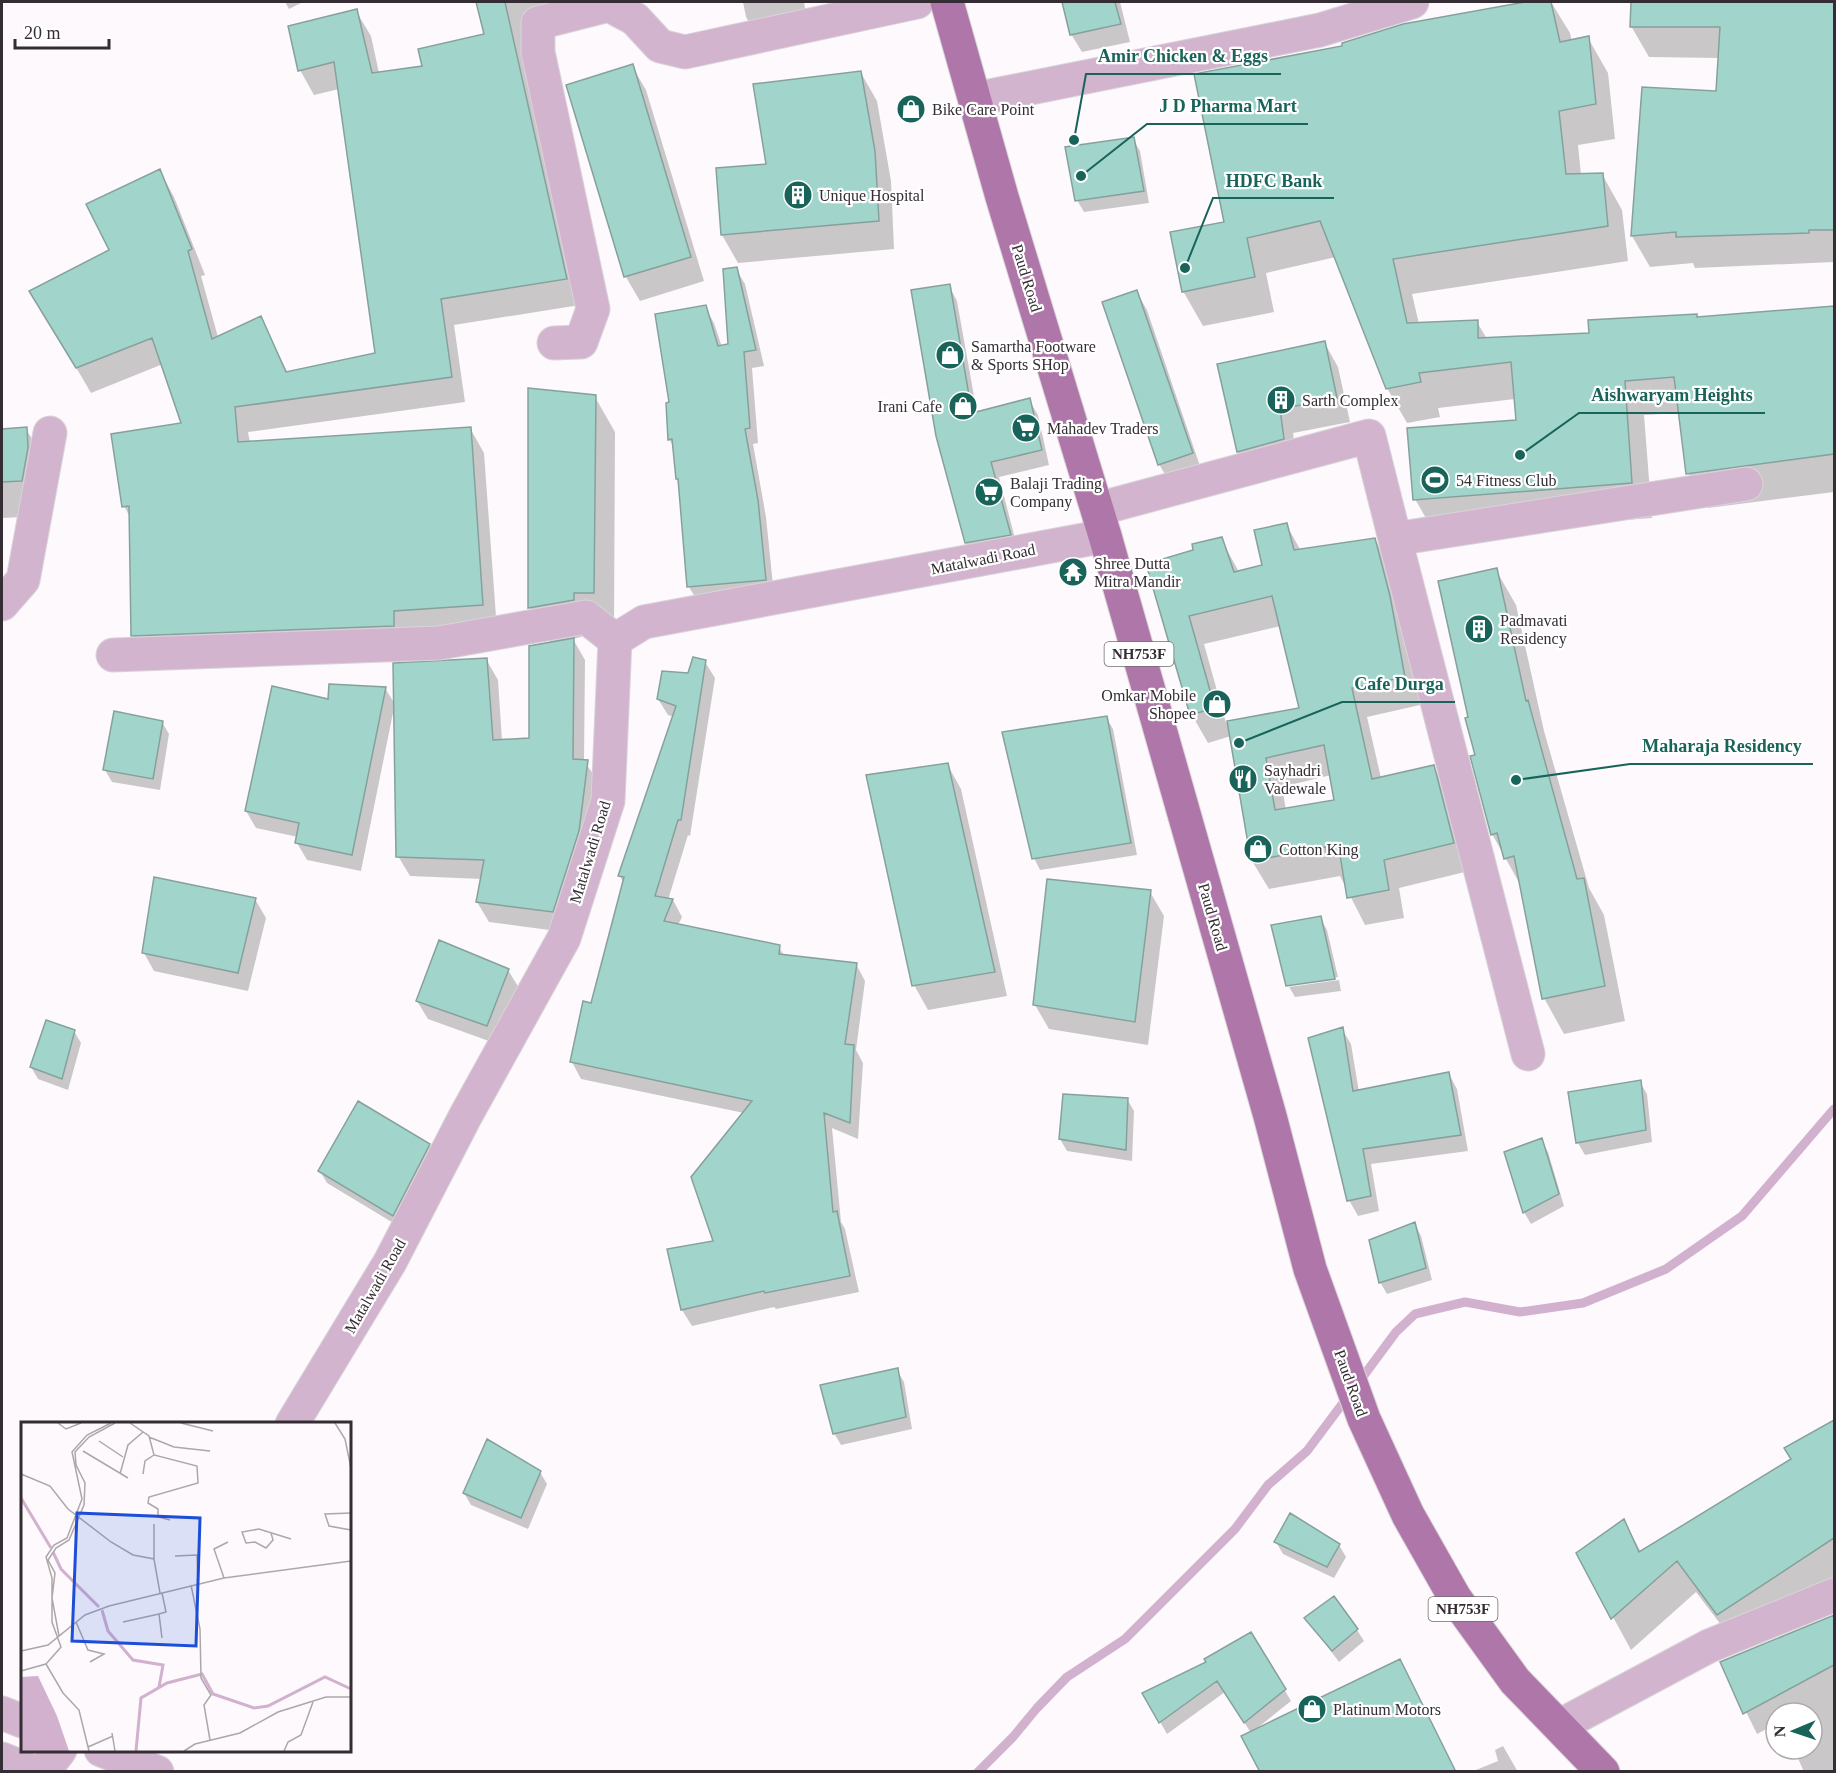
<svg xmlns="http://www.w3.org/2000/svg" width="1836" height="1773" viewBox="0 0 1836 1773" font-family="Georgia,serif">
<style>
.shadow{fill:#0003;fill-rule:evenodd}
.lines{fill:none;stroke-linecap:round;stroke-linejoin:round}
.stream{stroke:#d2b1ce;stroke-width:9}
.building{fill:#a1d5cc;stroke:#86a19c;stroke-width:1.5;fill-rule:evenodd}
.minor-casing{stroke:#d9d4d8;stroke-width:35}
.major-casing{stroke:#d9d4d8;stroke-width:35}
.minor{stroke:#d3b4cf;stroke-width:33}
.major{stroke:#af77a9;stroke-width:33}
.labels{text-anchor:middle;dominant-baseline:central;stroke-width:4.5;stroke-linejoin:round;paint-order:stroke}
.shield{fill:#fff;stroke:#716c70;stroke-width:1.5}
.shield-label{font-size:15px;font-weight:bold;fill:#342d33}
.poi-label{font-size:16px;fill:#342d33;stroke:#fff;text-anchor:start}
.street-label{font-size:16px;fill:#342d33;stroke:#fff}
.inset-river{fill:none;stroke:#d2b1ce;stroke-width:3}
.inset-road{fill:none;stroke:#ada7ac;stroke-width:1.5}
.view{fill:#1d4ed8;fill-opacity:0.15;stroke:#1d4ed8;stroke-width:3}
.inset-edge{fill:none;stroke:#342d33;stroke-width:3}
.leader{fill:none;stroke:#18635a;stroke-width:2}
.callout-dot{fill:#18635a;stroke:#fff;stroke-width:2}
.callout-label{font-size:18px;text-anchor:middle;font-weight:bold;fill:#18635a;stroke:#fff;stroke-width:4.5;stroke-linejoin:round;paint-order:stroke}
</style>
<rect width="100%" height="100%" fill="#fdf9fc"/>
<!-- shadow -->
<path class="shadow" d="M285,2H303L289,9Z
M477,2H583L590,19L521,37L580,305L454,325L465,402L248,432L250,443L470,428L484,453L497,630L147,660L132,635L131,519L124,506L183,425L163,364L91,393L46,316L111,251L160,171L174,197L205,275L201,276L218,337L260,318L288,373L376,354L339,89L314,95L300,70L356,11L371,36L379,73L424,67L486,35Z
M743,2H804L808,26L756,35L746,17Z
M1064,2H1120L1130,42L1082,52L1071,34Z
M1533,2H1551L1570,33L1572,42L1588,38L1608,73L1615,139L1578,145L1581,175L1602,174L1622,210L1628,261L1412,294L1419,324L1477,322L1487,339L1590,334L1696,315L1698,318L1834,308V492L1708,508L1688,473L1680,413L1644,415L1652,518L1435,534L1415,499L1517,421L1515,399L1438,408L1440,417L1407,423L1387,388L1336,257L1266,273L1274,312L1203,326L1183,291L1344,47L1403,26Z
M1632,2H1834V262L1695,268L1693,263L1650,267L1632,236L1717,93L1719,58L1649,57L1631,26Z
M632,66L646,90L704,281L640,301L626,277L568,86Z
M861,73L877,101L891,181L894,249L738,263L722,235L768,165Z
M1133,139L1140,151L1149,203L1084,212L1077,200Z
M736,269L745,284L764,366L752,368L758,443L753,444L766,517L774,595L698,602L689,587L674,447L669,439L671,404L705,307L714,323L722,347L729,345Z
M949,286L957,301L977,413L1029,400L1038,415L1049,465L999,477L1018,550L975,558L966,543Z
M1136,291L1147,310L1202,472L1170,483L1159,464Z
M1324,342L1338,367L1350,422L1293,433L1297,464L1252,476L1238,452Z
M530,390L595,397L615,432L614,628L573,639L585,660L584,761L598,781L564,932L489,922L477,902L482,879L410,876L398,856L394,708L361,871L307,860L297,843L298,837L256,828L246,811L329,701L385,688L396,706L486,659L498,680L502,741L530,740L551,644L530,608Z
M26,429L47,464L42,516L2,518V430Z
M1286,524L1301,551L1375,539L1391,568L1406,626L1420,705L1367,717L1381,778L1433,766L1450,795L1469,871L1399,888L1404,918L1365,925L1340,876L1269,889L1252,861L1231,736L1208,743L1192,715L1148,565L1195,552L1221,539L1239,572L1263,566ZM1281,626L1301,710L1226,723L1204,644ZM1331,775L1336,802L1286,810L1282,787Z
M1496,570L1516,605L1544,731L1589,888L1604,915L1625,1021L1564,1034L1544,998L1521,886L1492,834L1470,718Z
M705,662L715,678L690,836L688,835L668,900H673L682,917L678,925L779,947L784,956L856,964L865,981L856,1050L863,1063L858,1139L832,1128L841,1222L845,1229L859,1292L776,1309L774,1307L692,1326L682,1310L669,1251L715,1243L744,1113L581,1079L572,1062L592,1005L624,883L619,875L674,717L668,715L658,699Z
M1106,717L1113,729L1137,855L1040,870L1034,858Z
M162,722L169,734L160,790L112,782L105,770Z
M947,764L961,789L1007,996L928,1010L914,985Z
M1150,892L1164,916L1148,1045L1049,1029L1035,1005Z
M255,899L266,918L248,991L154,971L144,953Z
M1320,918L1327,930L1338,977L1289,984V987L1339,980L1341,991L1295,997L1288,985Z
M508,970L519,988L497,1044L428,1019L417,1001Z
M1342,1029L1351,1044L1359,1092L1449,1074L1457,1089L1468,1151L1371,1164L1379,1211L1358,1216L1349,1200Z
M74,1031L81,1043L68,1090L38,1079L31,1067Z
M1640,1082L1647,1094L1652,1142L1585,1155L1578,1143L1570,1093Z
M1127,1099L1134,1111L1132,1161L1067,1151L1060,1139Z
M1541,1140L1548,1152L1564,1206L1531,1224L1524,1212Z
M429,1145L436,1157L400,1227L327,1183L320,1171Z
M1415,1224L1421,1236L1432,1280L1387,1294L1380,1282Z
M897,1370L904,1382L912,1429L841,1445L834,1433Z
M1834,1422V1577L1821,1583L1737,1646L1696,1592L1631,1650L1578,1553L1624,1521L1641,1552L1792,1460L1786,1449Z
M540,1472L547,1484L528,1529L471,1505L464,1493Z
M1290,1515L1339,1545L1346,1557L1334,1578L1283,1554L1276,1542Z
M1834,1617V1772H1804L1794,1749H1812V1713H1776V1724L1757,1734L1722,1663Z
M1306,1618L1357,1630L1364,1641L1339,1662Z
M1208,1663L1284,1689L1291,1701L1251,1733L1225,1692L1167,1734L1144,1694Z
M1503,1746L1518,1772H1471L1498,1761L1495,1750Z"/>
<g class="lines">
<!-- stream -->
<path class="stream" d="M1359,1382L1396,1332L1415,1314L1465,1302L1520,1312L1583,1303L1666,1269L1742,1216L1834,1109
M978,1772L1013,1737L1037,1708L1067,1677L1125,1639L1235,1529L1268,1485L1307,1451L1349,1395"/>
</g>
<!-- building -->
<path class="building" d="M476,2H505L567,279L441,299L452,377L235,407L238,442L471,427L483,605L394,611V626L131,636L129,506L122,507L111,434L181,423L152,338L76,368L29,291L109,250L86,204L160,169L192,249L188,251L212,339L261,316L286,372L375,353L334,62L298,71L288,26L357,9L372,73L422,66L418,49L484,34Z
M1062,2H1115L1121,24L1070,35Z
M1525,2H1551L1560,42L1589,36L1596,104L1559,111L1566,174L1603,173L1608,226L1393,259L1407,323L1478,320V338L1589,333L1588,320L1697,314V317L1834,306V454L1686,474L1674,377L1625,381L1632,483L1413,500L1407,428L1516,420L1511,362L1419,373L1421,382L1386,389L1320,221L1247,238L1255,277L1182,292L1170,232L1224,222L1194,74L1342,46V43L1403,24Z
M1631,2H1834V230H1809V233L1676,237V232L1631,236L1642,87L1716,91L1720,27H1630Z
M633,64L691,257L624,277L566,85Z
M861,71L875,151L879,221L721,235L716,168L766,164L753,84Z
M1134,137L1144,191L1075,201L1065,147Z
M737,267L756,350L744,352L750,428L745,429L758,500L766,580L687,587L678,479H676L672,439L668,440L666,403L669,402L655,314L706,305L718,346L728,344L723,269Z
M950,284L972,413L1030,398L1042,450L991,462L1011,535L965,543L936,436L911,290Z
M1137,290L1193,453L1158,465L1102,302Z
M1325,341L1337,398L1280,409L1284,439L1237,452L1217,364Z
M528,388L596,395L594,593H574V600L528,608Z
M27,427L28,448L22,481L2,482V429Z
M1287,523L1294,550L1375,538L1390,596L1405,677L1352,688L1372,779L1434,765L1454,843L1384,860L1389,890L1347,898L1340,855L1327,857L1326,847L1251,861L1227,721L1299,708L1272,596L1189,616L1215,708L1190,715L1146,564L1193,550L1192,544L1222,537L1234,572L1262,565L1254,530ZM1324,745L1334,800L1275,810L1266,758Z
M1497,568L1526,701L1528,700L1577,879L1584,878L1605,986L1542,999L1514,856L1504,859L1497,833L1491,835L1470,756L1475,755L1465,718L1468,717L1438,581Z
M574,638L573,759L588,760L579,831L553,912L476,902L484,860L396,857L393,663L487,658L493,740L529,738V646Z
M693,657L706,660L681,820H678L655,896L673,899L664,921L780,945L779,954L857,963L845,1044L854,1045L850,1123L824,1113L833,1212L837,1211L850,1276L765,1293L764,1291L681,1310L667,1249L713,1241L691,1177L752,1101L570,1062L583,1001L591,1003L624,877L618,876L676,706L657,699L662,671L688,673Z
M329,684L386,687L352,855L295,843L299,823L245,811L272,686L328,699Z
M114,711L163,721L153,779L103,770Z
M1107,716L1131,843L1032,859L1002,732Z
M948,763L995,972L912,986L866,775Z
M154,877L256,898L238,973L142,953Z
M1047,879L1151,890L1135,1022L1033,1005Z
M1321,916L1335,979L1286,986L1271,925Z
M439,940L509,969L487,1026L416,1001Z
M46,1020L75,1030L62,1079L30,1067Z
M1343,1027L1353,1091L1449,1072L1461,1135L1363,1149L1371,1196L1347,1201L1308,1038Z
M1641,1080L1646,1130L1576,1143L1568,1092Z
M1063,1094L1128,1098L1126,1150L1059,1139Z
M358,1101L430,1144L393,1216L318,1171Z
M1542,1138L1559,1194L1523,1213L1504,1152Z
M1415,1222L1426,1268L1379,1283L1369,1240Z
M898,1368L906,1417L833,1434L820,1385Z
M1834,1420V1538L1717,1615L1677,1561L1611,1619L1576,1553L1624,1519L1639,1552L1791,1459L1784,1448Z
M487,1439L541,1471L521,1518L463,1493Z
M1290,1513L1340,1544L1327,1567L1274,1542Z
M1334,1596L1358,1629L1332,1651L1304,1618Z
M1834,1615V1665L1743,1714L1720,1662Z
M1251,1632L1286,1689L1244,1723L1217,1681L1159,1723L1142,1693L1206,1662L1204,1659Z
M1400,1659L1456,1772H1260L1241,1736Z"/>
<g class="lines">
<!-- minor casing -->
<g class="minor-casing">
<path id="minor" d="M975,99L1320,30L1412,2
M554,343L581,342L593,309L538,52V23L609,5L635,19L660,46L685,52L917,2
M1098,509L1369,436L1395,539L1746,484
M1395,539L1528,1054
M2,604L23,580L50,433
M113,655L439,643L586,617L615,640
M292,1424L390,1262L466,1115L564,938L608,801L615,640L644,622L1105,536
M2,1713L22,1721
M1559,1726L1709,1646L1834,1595
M101,1750L157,1772
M2,1759L34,1772
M43,1772L60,1750"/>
</g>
<!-- major casing -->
<g class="major-casing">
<path id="major" d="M947,2L1002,197L1105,536L1270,1116L1310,1269L1364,1419L1408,1515L1455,1598L1515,1681L1603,1772"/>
</g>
<!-- minor -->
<use href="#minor" class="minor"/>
<!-- major -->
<use href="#major" class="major"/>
</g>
<!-- icons -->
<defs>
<g id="shop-disc" transform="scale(1.5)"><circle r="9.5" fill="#18635a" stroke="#fff"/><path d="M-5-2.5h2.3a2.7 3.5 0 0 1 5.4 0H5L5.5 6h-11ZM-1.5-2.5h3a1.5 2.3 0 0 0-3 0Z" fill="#fff"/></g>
<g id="building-disc" transform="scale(1.5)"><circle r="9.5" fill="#18635a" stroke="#fff"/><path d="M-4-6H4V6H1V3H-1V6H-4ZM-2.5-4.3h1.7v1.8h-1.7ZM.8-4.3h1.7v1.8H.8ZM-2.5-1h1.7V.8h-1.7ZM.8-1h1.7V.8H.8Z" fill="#fff"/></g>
<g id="supermarket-disc" transform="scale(1.5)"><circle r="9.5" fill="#18635a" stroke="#fff"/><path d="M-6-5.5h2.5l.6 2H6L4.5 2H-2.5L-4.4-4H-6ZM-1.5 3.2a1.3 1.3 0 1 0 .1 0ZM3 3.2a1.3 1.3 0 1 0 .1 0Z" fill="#fff"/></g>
<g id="stadium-disc" transform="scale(1.5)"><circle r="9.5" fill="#18635a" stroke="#fff"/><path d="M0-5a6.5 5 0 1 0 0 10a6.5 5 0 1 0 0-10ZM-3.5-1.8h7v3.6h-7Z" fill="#fff"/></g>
<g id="temple-disc" transform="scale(1.5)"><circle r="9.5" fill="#18635a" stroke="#fff"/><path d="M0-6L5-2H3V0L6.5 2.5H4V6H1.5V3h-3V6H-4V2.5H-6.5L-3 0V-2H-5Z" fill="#fff"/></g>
<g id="restaurant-disc" transform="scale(1.5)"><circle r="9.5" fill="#18635a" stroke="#fff"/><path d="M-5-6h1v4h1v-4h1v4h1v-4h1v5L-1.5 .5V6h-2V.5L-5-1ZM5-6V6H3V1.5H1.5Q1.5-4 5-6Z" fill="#fff"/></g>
</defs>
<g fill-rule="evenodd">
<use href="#shop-disc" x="911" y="109"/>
<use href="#building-disc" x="798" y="195"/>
<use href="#shop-disc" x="950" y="355"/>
<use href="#building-disc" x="1281" y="400"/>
<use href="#shop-disc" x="963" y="406"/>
<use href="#supermarket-disc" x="1026" y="428"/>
<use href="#stadium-disc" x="1435" y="480"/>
<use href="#supermarket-disc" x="989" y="492"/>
<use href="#temple-disc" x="1073" y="572"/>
<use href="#building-disc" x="1479" y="629"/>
<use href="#shop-disc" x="1217" y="704"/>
<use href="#restaurant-disc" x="1243" y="779"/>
<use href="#shop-disc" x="1258" y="849"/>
<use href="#shop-disc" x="1312" y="1709"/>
</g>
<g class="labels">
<!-- shield labels -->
<g class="shield">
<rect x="1104.5" y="642" width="69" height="24" rx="4.5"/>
<rect x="1428.5" y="1597" width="69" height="24" rx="4.5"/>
</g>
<g class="shield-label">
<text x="1139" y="654">NH753F</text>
<text x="1463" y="1609">NH753F</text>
</g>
<!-- poi labels -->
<g class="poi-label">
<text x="932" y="109">Bike Care Point</text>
<text x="819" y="195">Unique Hospital</text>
<text x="971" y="346">Samartha Footware<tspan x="971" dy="18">&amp; Sports SHop</tspan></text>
<text x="1302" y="400">Sarth Complex</text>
<text x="942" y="406" text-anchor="end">Irani Cafe</text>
<text x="1047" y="428">Mahadev Traders</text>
<text x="1456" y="480">54 Fitness Club</text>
<text x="1010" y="483">Balaji Trading<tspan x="1010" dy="18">Company</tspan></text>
<text x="1094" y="563">Shree Dutta<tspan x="1094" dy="18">Mitra Mandir</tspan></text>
<text x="1500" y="620">Padmavati<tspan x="1500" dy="18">Residency</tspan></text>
<text x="1196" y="695" text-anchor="end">Omkar Mobile<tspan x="1196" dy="18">Shopee</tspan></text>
<text x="1264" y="770">Sayhadri<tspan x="1264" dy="18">Vadewale</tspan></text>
<text x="1279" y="849">Cotton King</text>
<text x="1333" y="1709">Platinum Motors</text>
</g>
<!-- street labels -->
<g class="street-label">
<text transform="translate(1027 278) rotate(73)">Paud Road</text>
<text transform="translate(983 559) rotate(-11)">Matalwadi Road</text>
<text transform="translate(590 852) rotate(-73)">Matalwadi Road</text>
<text transform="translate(1213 917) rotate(74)">Paud Road</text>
<text transform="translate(375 1286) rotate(-60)">Matalwadi Road</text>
<text transform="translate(1351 1383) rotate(70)">Paud Road</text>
</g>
</g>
<!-- overview -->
<g transform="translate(21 1422)">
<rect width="330" height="330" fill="#fdf9fc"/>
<path d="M17,254L36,294L48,329H0V255Z" fill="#d2b1ce"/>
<path class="inset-river" d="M0,76L30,126M32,130L40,147L78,185M81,188L87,209L112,238L142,243L138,265M115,329L120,276L146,261L181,252L192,272L233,286L247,284L304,255L330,267"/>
<path class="inset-road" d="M37,1L45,7L60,1M109,1L128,14L133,33L176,44L177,61L128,75L127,81L137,87V95L149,98M160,1L192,9M314,1L324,17L330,46M128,15L153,25L189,29M78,19L102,35M62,29L107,56M0,52L29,64L47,87L90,120L112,133L133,137L139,171M99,52L107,23L122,10M122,52L124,39L133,33M330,91L304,92L308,104L330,108M250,111L252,118L245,126L234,120L225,121L221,110L238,107L270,117M154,134L176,133L177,162M133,137V102M203,156L193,127L207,120M170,163L179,207L180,256L190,273L183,283L189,318M141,171L145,190L138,192L141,216M55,200L67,228L83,232L69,240M102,200L138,192M38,214L31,176L34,151L27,138L35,126L48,118L63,83L64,61L55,43L54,30L68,15L94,1M0,229L27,223L64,193L88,184L203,156L330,139M25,242L40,225L31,200V156L25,135L33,123L46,116L61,77L51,30L66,13L90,1M0,249L25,242L42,271L58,288L68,329M91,311L94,329M67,325L92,314M163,329L174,322L219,311L257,290L305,275H330M263,329L267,320L280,313L292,280"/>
<path class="view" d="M56,91L179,96L175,224L51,219Z"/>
<rect width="330" height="330" class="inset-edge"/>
</g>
<!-- callouts -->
<path class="leader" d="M1074 140L1086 74H1281M1081 176L1147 124H1308M1185 268L1213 198H1334M1520 455L1579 413H1765M1239 743L1342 702H1455M1516 780L1630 764H1813"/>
<g class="callout-dot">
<circle cx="1074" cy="140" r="6"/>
<circle cx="1081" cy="176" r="6"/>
<circle cx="1185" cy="268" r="6"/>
<circle cx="1520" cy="455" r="6"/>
<circle cx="1239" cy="743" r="6"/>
<circle cx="1516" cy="780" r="6"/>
</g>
<g class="callout-label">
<text x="1183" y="62">Amir Chicken &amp; Eggs</text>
<text x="1228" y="112">J D Pharma Mart</text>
<text x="1274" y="187">HDFC Bank</text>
<text x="1672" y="401">Aishwaryam Heights</text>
<text x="1399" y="690">Cafe Durga</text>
<text x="1722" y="752">Maharaja Residency</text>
</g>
<!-- border -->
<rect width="1836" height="1773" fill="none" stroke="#342d33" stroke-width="6"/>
<!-- north arrow -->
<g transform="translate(1794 1731) rotate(268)"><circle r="28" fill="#ffffff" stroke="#aeabad" stroke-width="1.5"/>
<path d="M0-4.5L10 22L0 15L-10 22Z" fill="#18635a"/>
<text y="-9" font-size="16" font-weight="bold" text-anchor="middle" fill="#342d33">N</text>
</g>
<!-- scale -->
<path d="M15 39v9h94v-9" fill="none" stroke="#342d33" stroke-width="3"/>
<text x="24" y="39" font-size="18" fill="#342d33" stroke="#ffffff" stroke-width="4.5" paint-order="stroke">20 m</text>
</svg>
